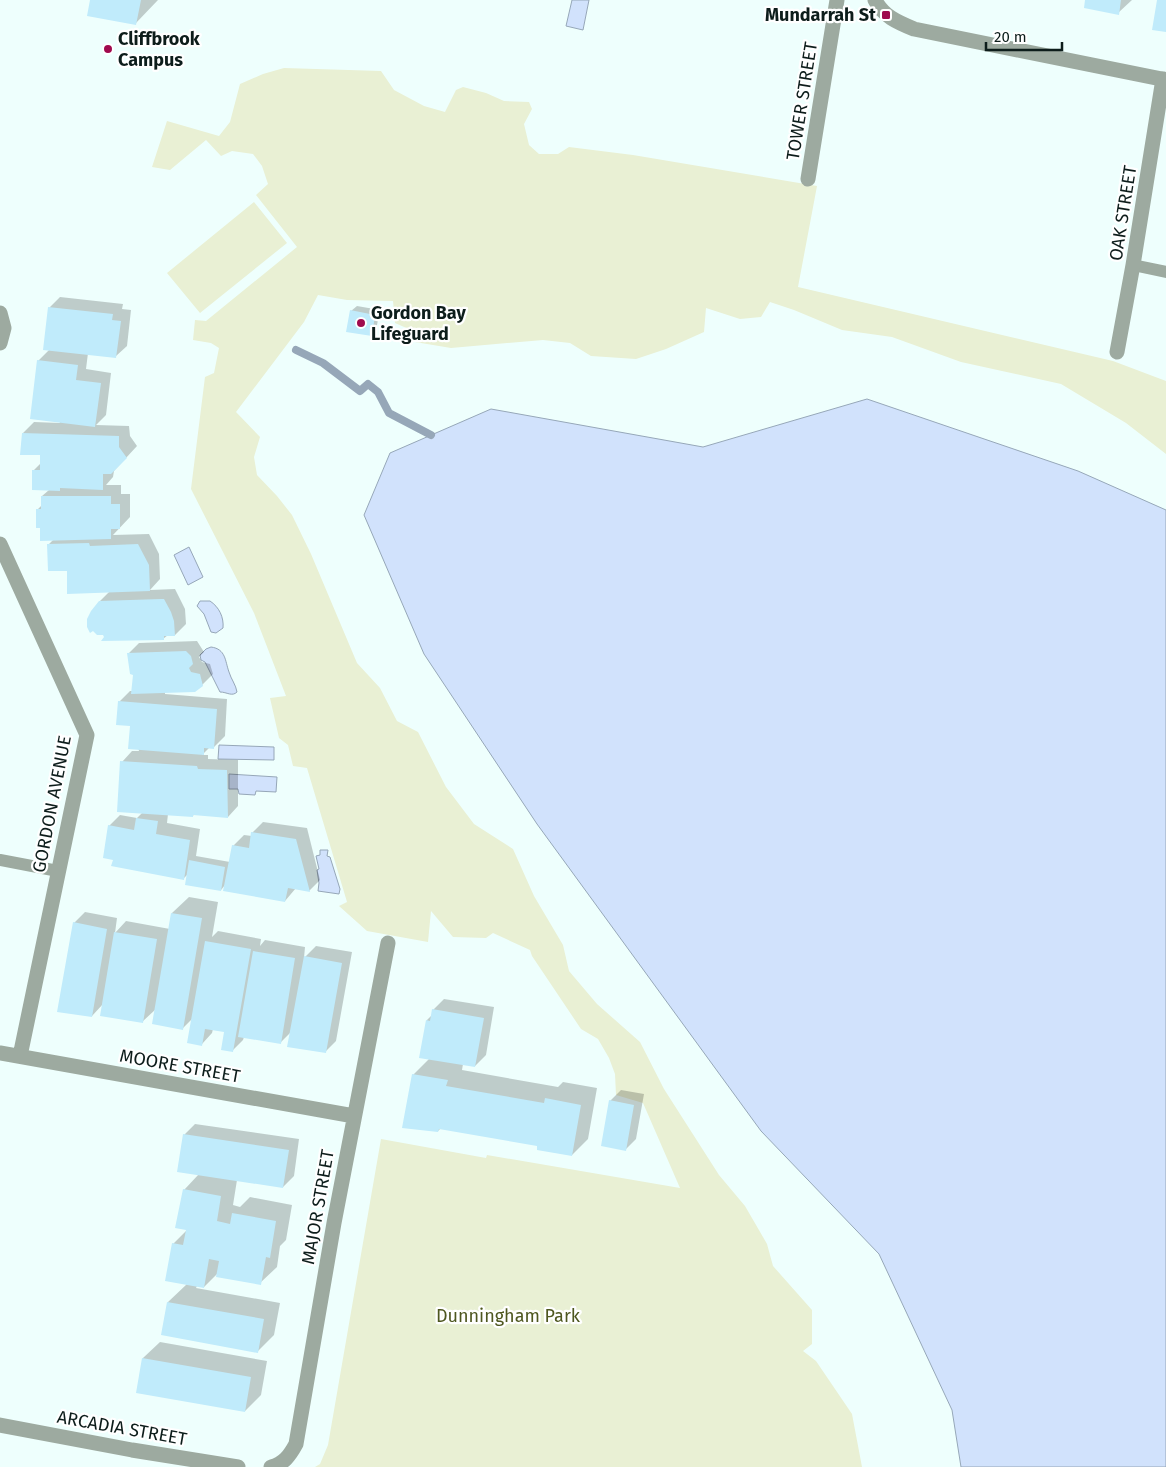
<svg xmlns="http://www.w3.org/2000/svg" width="1166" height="1467" viewBox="0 0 1166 1467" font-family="'Fira Sans',sans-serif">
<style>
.green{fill:#e9f0d4}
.water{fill:#d1e2fc;stroke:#96a7b8}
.shadow{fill:#0003}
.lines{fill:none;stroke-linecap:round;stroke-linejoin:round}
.stream{stroke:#96a7b8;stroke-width:8}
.building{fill:#c0ebfb}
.lane{stroke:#9daaa0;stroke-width:12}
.street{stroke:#9daaa0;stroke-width:15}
.poi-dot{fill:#a00a4e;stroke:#fff;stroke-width:2}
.labels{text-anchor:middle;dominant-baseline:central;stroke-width:4.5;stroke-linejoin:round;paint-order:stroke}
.poi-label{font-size:18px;font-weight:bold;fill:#0d1d1b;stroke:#fff;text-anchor:start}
.street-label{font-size:18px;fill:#0d1d1b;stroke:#fff}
.park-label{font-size:18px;fill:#4e571f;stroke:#fff}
</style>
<rect width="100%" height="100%" fill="#eefffd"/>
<!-- green -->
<path class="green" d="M284,68L381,71L394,90L424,106L445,112L456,90L463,87L486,93L504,101L529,102L532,109L524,124L529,145L539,154H558L569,147L633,155L817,186L798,287L1113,361L1166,381V454L1126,423L1061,384L961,362L892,337L842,330L794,310L770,302L761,317L740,319L706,308L704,332L666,349L636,359L591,356L570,343L543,340L451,348L409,341L411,330L395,323L393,301L347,300L318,295L304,322L236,412L260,437L254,457L257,475L277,496L292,515L311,554L357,663L380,688L397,721L418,732L446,787L474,824L513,849L534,896L563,945L569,971L597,1004L640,1042L664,1089L719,1175L745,1206L767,1244L773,1266L812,1310V1344L803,1351L816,1361L852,1414L862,1467H315L320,1464L328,1445L381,1139L486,1158L487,1155L680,1188L643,1103L616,1095L615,1074L609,1058L598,1039L581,1029L532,956L530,950L493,933L486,938L453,937L431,911L428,942L367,931L339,906L347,902L307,768L293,766L288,745L279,738L270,698L286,696L254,613L191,489L205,377L214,373L219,348L211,343L193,340L195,320L206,321L297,247L256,195L268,184L262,166L253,154L232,151L221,156L206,140L170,170L152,167L167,121L219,136L230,122L240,84L263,74Z
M254,202L287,243L200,313L167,273Z"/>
<!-- water -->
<path class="water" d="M572,0H589L583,30L566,26Z
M867,399L1078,471L1166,510V1467H961L952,1410L879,1254L761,1131L537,824L424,654L364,515L390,453L491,409L703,447Z
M189,547L203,577L188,585L174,555Z
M200,601H210C219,607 224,617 223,628L216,633L211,632L204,614L197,606Z
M211,647C226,649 225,661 229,672C231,679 236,685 237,692C232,697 227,692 220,692L205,662L201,660L200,655L206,649Z
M219,745L274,747V760L218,759Z
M229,774L277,777L276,792L256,791L255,795L239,794L238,789H229Z
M320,850H328L327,856L330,857L340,889L339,894L318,891L319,883L317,870L319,869L316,856L320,855Z"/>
<!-- shadow -->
<path class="shadow" d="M91,0H158L136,23Z
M1086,0H1132L1118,13Z
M60,297L123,304L122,309L131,310L127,346L116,356L88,353L86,369L111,373L106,415L96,425L129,426L130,436L137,446L114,471L113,477L106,485H121V494H130V517L113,535L149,534L159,554L160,579L150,590L175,589L185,609L186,624L175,635H168L163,639L105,637L100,601L110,591L69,570L48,545L54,539L41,527L37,510L42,505V496L49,490L34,470L42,462V454L23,433L34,422L60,423L38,361L50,349L49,308Z
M357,306L380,310L376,330L371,335L351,311Z
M197,641L204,652L199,657L202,662L210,664L213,674L202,685L165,692V694L227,699L225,736L214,747H210L202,755H208V759L238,760V806L228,817L194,814L193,816L168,814L167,823L200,829L196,856L230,862L233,846L244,835L252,836V833L263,822L307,828L320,880L309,891L296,888L285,901L225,885L221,890L188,874L183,879L114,859L109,826L120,815L137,818L143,812L122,762L132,751H139L132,725L119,702L130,691H132L134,674L128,654L139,643Z
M189,897L218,902L212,937L218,931L261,939L260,946L265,940L305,947L304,958L316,946L352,952L336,1041L325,1052L291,1032L280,1043L244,1037L243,1040L232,1051L225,1031L213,1029L212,1033L202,1044L193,1018L182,1029L156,1009L142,1022L103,1004L92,1016L74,923L85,912L117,918L115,933L126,921L170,929L172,913Z
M444,999L494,1007L486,1055L475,1066L463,1064L462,1070L558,1087L563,1082L597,1088L588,1139L572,1155L539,1145L441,1128L438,1131L413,1075L429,1059L427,1020L432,1015L433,1010Z
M621,1090L644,1094L636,1139L626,1149L610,1101Z
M195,1124L299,1139L294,1176L283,1187L237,1180L233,1205L240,1207L250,1197L292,1205L286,1240L280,1246L277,1267L260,1283L218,1273L204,1287L197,1286L196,1288L280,1303L274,1335L258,1351L162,1334L168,1302L187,1284L173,1244L188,1229L184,1190L199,1174L184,1135Z
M160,1342L267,1361L261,1395L245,1411L137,1392L143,1358Z"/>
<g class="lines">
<!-- stream -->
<path class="stream" d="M296,350L323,363L360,391L368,384L378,392L389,413L431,435"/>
</g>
<!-- building -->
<path class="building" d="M90,0H141L136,25L87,16Z
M1085,0H1121L1119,15L1084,8Z
M1157,0H1166V32L1152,30Z
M48,307L113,314L112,320L121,321L116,358L43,350Z
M350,310L375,315L372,336L346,332Z
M37,360L78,365L76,380L101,383L95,427L30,419Z
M22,433L119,436V447L127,458L111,474H103V490L60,488V491L32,490V470H40V455H20Z
M41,496H111V504H120V529H111V539L40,541V528H36V509H41Z
M89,543L90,546L138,544L149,565L150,591L67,594V571H48L47,544Z
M161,599H164L171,612L174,621L175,636H164V640L101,641L104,637L103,635H97L93,631L90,633L87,627V619L91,611L99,601Z
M186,651L191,656L193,664L189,668L191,672L200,674L203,686L195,692L131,694L133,675L130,674L127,653Z
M118,701L217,709L214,749L204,748V755L128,749L130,726L116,725Z
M120,761L197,766L198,769L227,770L228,818L193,815V817L117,812Z
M136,818L158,821L156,834L190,840L184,880L111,866L113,860L103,858L108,825L134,830Z
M251,832L296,839L310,892L288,888L285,902L223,891L232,845L249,848Z
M189,860L225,867L221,891L185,885Z
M171,913L202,918L183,1030L152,1024Z
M73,922L107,929L92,1017L57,1012Z
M114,932L157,939L143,1023L100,1016Z
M205,941L251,949L233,1052L221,1050L224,1032L205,1029L202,1046L187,1043Z
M253,951L295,958L281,1044L238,1037Z
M304,956L342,963L326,1053L287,1047Z
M432,1009L484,1018L475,1067L419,1058L426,1020L430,1021Z
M412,1074L448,1080L446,1086L544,1103L545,1098L581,1105L572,1156L537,1150V1146L439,1129L438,1132L402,1128Z
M609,1100L634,1105L626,1151L601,1146Z
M183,1134L289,1150L283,1188L177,1172Z
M183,1189L221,1196L217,1221L230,1224L232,1213L276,1221L270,1258L266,1257L261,1285L216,1277L219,1261L209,1259L204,1288L165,1281L172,1243L183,1245L186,1230L175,1228Z
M167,1302L264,1319L258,1353L161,1335Z
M142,1358L251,1377L245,1412L136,1393Z"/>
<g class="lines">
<!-- lane -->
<path class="lane" d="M1133,265L1166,272
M0,860L58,871"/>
<!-- street -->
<path class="street" d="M875,0C883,16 897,22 914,29L1166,80
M808,179L837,0
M0,313L4,328L0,343
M1117,352L1133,265L1163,79
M0,544L87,735L20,1056
M0,1053L354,1116
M0,1425L132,1450L238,1467
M271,1467C284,1464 290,1455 296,1444L334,1223L388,943"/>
</g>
<!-- markers -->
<g class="poi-dot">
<rect x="881" y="10" width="10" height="10" rx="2.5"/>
<circle cx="108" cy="49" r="5"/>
<circle cx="361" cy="323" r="5"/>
</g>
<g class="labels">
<!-- poi labels -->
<g class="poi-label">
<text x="876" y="15" text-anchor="end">Mundarrah St</text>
<text x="118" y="39">Cliffbrook<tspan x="118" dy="21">Campus</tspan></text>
<text x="371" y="313">Gordon Bay<tspan x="371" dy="21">Lifeguard</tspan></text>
</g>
<!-- street labels -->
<g class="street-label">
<text transform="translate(802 101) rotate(-81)">TOWER STREET</text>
<text transform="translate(1123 213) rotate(-81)">OAK STREET</text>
<text transform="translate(52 804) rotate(-79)">GORDON AVENUE</text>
<text transform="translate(180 1066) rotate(10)">MOORE STREET</text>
<text transform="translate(318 1207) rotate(-80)">MAJOR STREET</text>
<text transform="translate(122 1428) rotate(10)">ARCADIA STREET</text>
</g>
<!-- park labels -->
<g class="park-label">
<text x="508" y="1316">Dunningham Park</text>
</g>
</g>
<!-- scale -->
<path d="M986 42v8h76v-8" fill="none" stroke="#0d1d1b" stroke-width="2.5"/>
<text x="994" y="42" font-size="15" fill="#0d1d1b" stroke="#ffffff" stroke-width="4" paint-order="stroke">20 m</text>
</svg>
